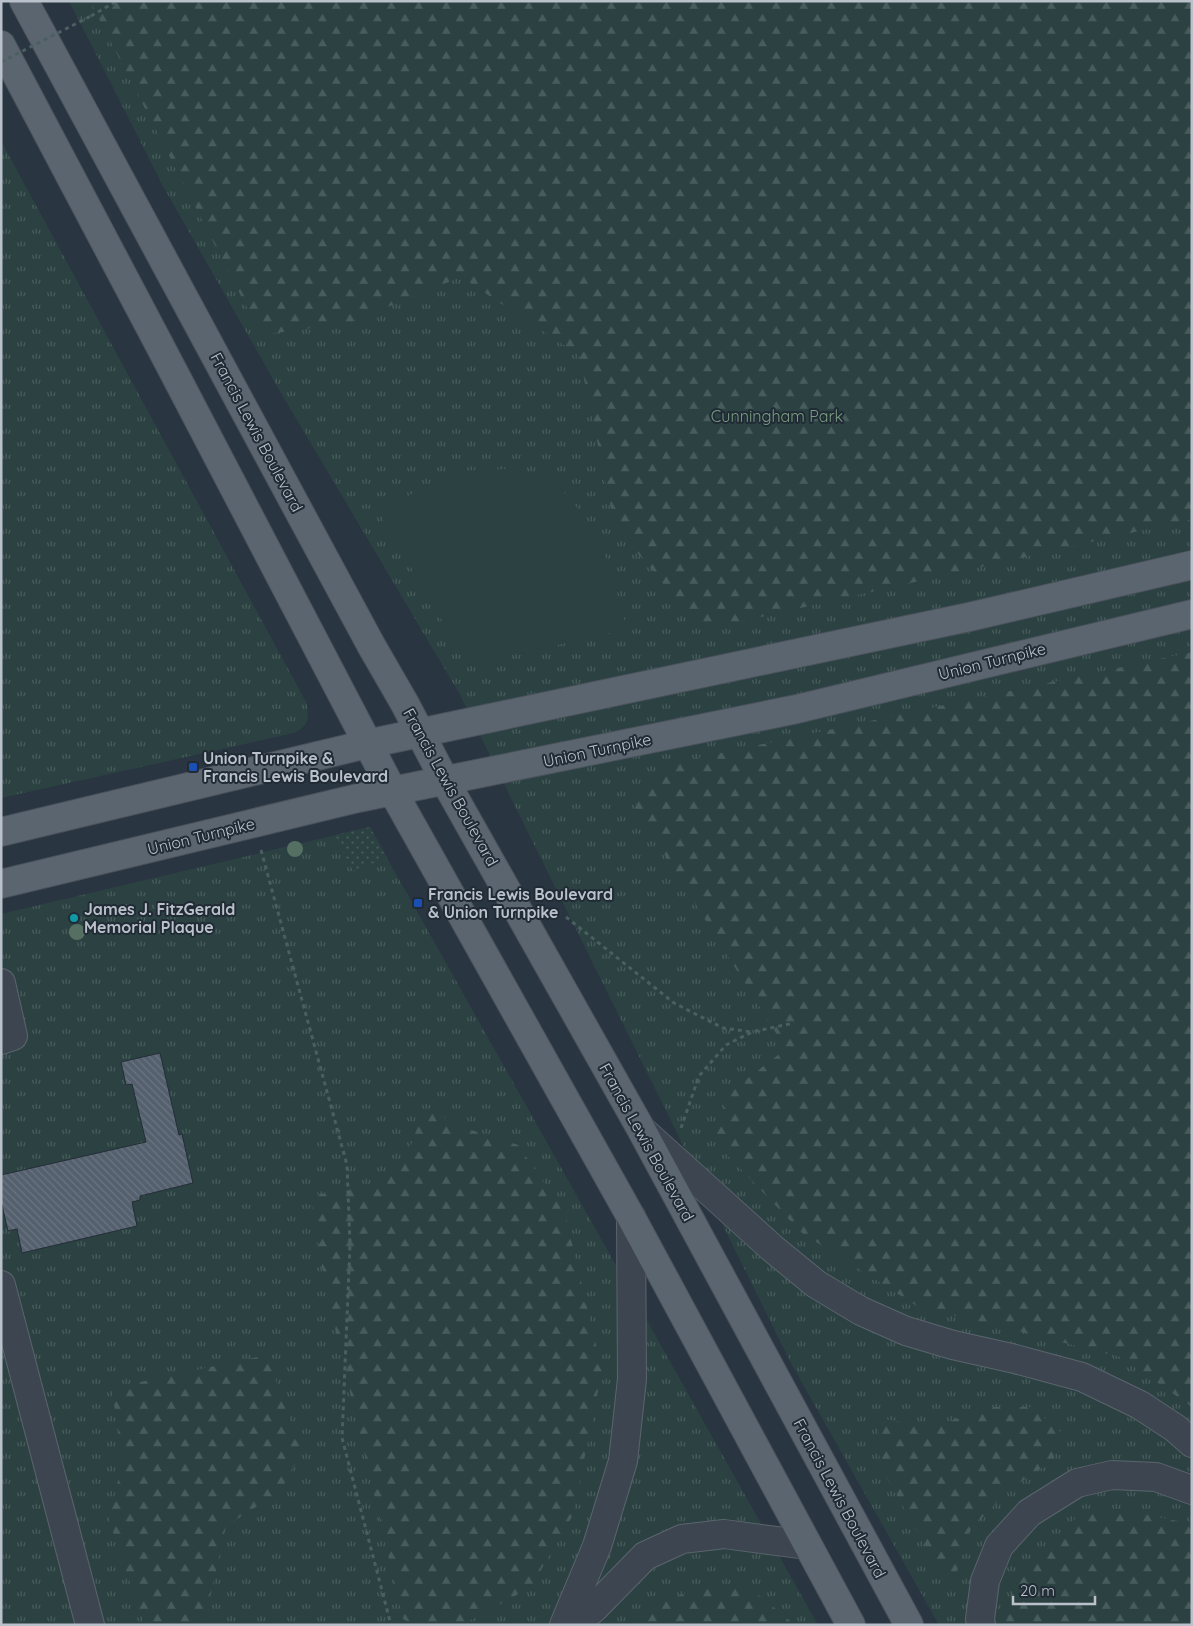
<svg xmlns="http://www.w3.org/2000/svg" width="1193" height="1626" viewBox="0 0 1193 1626" font-family="Quicksand,sans-serif">
<style>
.grass{fill:url(#grass-tufts)}
.forest{fill:url(#forest-firs)}
.garden{fill:url(#garden-dots)}
.pitch{fill:#2c4242}
.building{fill:url(#building-back-hatch);stroke:#232d37}
.lines{fill:none;stroke-linecap:round;stroke-linejoin:round}
.minor-casing{stroke:#5b646d;stroke-width:30}
.major-casing{stroke:#4a525c;stroke-width:30}
.path{stroke:#4b5f60;stroke-width:3;stroke-dasharray:4 4;stroke-linecap:butt}
.minor{stroke:#3d4650;stroke-width:28}
.major{stroke:#5b6570;stroke-width:28}
.path-bridge{stroke:#4b5f60;stroke-width:3;stroke-dasharray:4 4;stroke-linecap:butt}
.tree{fill:#566f63}
.transit-dot{fill:#1a4fb4;stroke:#212b36;stroke-width:2}
.culture-dot{fill:#0f9aa8;stroke:#212b36;stroke-width:2}
.labels{text-anchor:middle;dominant-baseline:central;stroke-width:4;stroke-linejoin:round;paint-order:stroke}
.park-label{font-size:16px;fill:#7a9e80;stroke:#212b36}
.street-label{font-size:16px;fill:#bac1ca;stroke:#212b36}
.poi-label{font-size:16px;font-weight:bold;fill:#bac1ca;stroke:#212b36;text-anchor:start}
</style>
<defs>
<pattern id="grass-tufts" width="24" height="20" patternUnits="userSpaceOnUse" patternTransform="scale(1.25)"><rect width="24" height="20" fill="#2c4242"/><path d="M3 7l-1-3M5 7V3M7 7l1-3M15 17l-1-3M17 17v-4M19 17l1-3" fill="none" stroke="#485c5c"/></pattern>
<pattern id="forest-firs" width="22" height="20" patternUnits="userSpaceOnUse" patternTransform="scale(1.25)"><rect width="22" height="20" fill="#2c4242"/><path d="M5 1l3.5 6h-7zM16 11l3.5 6h-7z" fill="#485c5c"/></pattern>
<pattern id="garden-dots" width="8" height="8" patternUnits="userSpaceOnUse" patternTransform="scale(1.25)"><rect width="8" height="8" fill="#2c4242"/><path d="M2 2h.1M6 6h.1" fill="none" stroke="#485c5c" stroke-width="1.8" stroke-linecap="round"/></pattern>
<pattern id="building-back-hatch" width="6" height="6" patternUnits="userSpaceOnUse" patternTransform="scale(1.25)"><rect width="6" height="6" fill="#54606d"/><path d="M-1 5l2 2M0 0l6 6M5-1l2 2" fill="none" stroke="#6a7580"/></pattern>
</defs>
<rect width="100%" height="100%" fill="#293540"/>
<!-- grass -->
<path class="grass" d="M69,1H1192V1625H939L792,1365L459,693L278,388L163,186Z
M1,141L306,702C310,718 309,725 294,733L1,798Z
M370,827L387,858L818,1625H1V914Z"/>
<!-- forest -->
<path class="forest" d="M90,1H1192V519L704,630L615,527L579,355L461,277L348,323L261,335Z
M1192,652V1407L1121,1357L917,1306L802,1233L712,1139L731,1091L786,1049L634,806L674,763Z
M424,1108L465,1128L518,1145L565,1213L602,1371L573,1515L531,1587L462,1625H415L403,1619L326,1289L310,1196L385,1182L405,1162Z
M267,1355L290,1420L303,1449L281,1491L226,1526L204,1625H141L143,1621L109,1520L122,1463L112,1388Z
M985,1407H1032L1065,1436L1051,1462L1007,1491L968,1533L951,1593L880,1465L878,1418L909,1423L948,1422Z
M1129,1511L1192,1524V1625H1006L1008,1601L1039,1553L1079,1515Z
M702,1586H748L795,1625H633L644,1610Z"/>
<!-- garden -->
<path class="garden" d="M370,827L387,858L353,871L335,835Z"/>
<!-- pitch -->
<path class="pitch" d="M504,469L550,476L583,515L609,563L627,629L468,665L378,511L457,471Z"/>
<!-- building -->
<path class="building" d="M160,1053L179,1135L182,1134L193,1183L140,1196V1200L132,1202L137,1226L22,1253L17,1229L8,1231L1,1201V1175L146,1142L132,1084L126,1085L121,1062Z"/>
<g class="lines">
<!-- minor casing -->
<g class="minor-casing">
<path id="minor" d="M1,983L13,1036L1,1040
M645,1133L772,1248L816,1284L861,1311L906,1331L953,1345L1011,1358L1082,1377L1140,1405L1175,1428L1192,1443
M1,1285L90,1625
M564,1625L597,1546L623,1461L632,1379L631,1217
M574,1625L595,1607L645,1556L682,1539L724,1534L807,1545
M981,1625L980,1619L985,1581L999,1546L1029,1513L1077,1483L1112,1475L1156,1477L1192,1490"/>
</g>
<!-- major casing -->
<g class="major-casing">
<path id="major" d="M24,1L371,645L405,704L445,781L641,1129L909,1625
M1,45L160,346L392,790L631,1217L851,1625
M1,832L367,744L969,617L1192,565
M1,884L358,798L797,709L1192,614"/>
</g>
<!-- path -->
<path class="path" d="M91,16L117,1
M261,850L347,1165L350,1245L342,1438L391,1625
M566,917L674,1003L723,1028L752,1032
M681,1128L699,1076L726,1045L752,1032L794,1023"/>
<!-- minor -->
<use href="#minor" class="minor"/>
<!-- major -->
<use href="#major" class="major"/>
<!-- path-bridge -->
<path class="path-bridge" d="M1,62L91,16"/>
</g>
<!-- trees -->
<g class="tree">
<circle cx="295" cy="849" r="8"/>
<circle cx="77" cy="932" r="8"/>
</g>
<!-- markers -->
<g class="transit-dot">
<rect x="188" y="762" width="10" height="10" rx="2.5"/>
<rect x="413" y="898" width="10" height="10" rx="2.5"/>
</g>
<circle class="culture-dot" cx="74" cy="918" r="5"/>
<g class="labels">
<!-- park labels -->
<g class="park-label">
<text x="777" y="416">Cunningham Park</text>
</g>
<!-- street labels -->
<g class="street-label">
<text transform="translate(257 432) rotate(62)">Francis Lewis Boulevard</text>
<text transform="translate(992 661) rotate(-14)">Union Turnpike</text>
<text transform="translate(597 750) rotate(-12)">Union Turnpike</text>
<text transform="translate(451 787) rotate(61)">Francis Lewis Boulevard</text>
<text transform="translate(201 836) rotate(-14)">Union Turnpike</text>
<text transform="translate(647 1142) rotate(61)">Francis Lewis Boulevard</text>
<text transform="translate(840 1498) rotate(62)">Francis Lewis Boulevard</text>
</g>
<!-- poi labels -->
<g class="poi-label">
<text x="203" y="758">Union Turnpike &amp;<tspan x="203" dy="18">Francis Lewis Boulevard</tspan></text>
<text x="428" y="894">Francis Lewis Boulevard<tspan x="428" dy="18">&amp; Union Turnpike</tspan></text>
<text x="84" y="909">James J. FitzGerald<tspan x="84" dy="18">Memorial Plaque</tspan></text>
</g>
</g>
<!-- border -->
<rect width="1193" height="1626" fill="none" stroke="#bac1ca" stroke-width="5"/>
<!-- scale -->
<path d="M1013 1596v8h82v-8" fill="none" stroke="#bac1ca" stroke-width="2.5"/>
<text x="1020" y="1596" font-size="15" fill="#bac1ca" stroke="#212b36" stroke-width="4" paint-order="stroke">20 m</text>
</svg>
